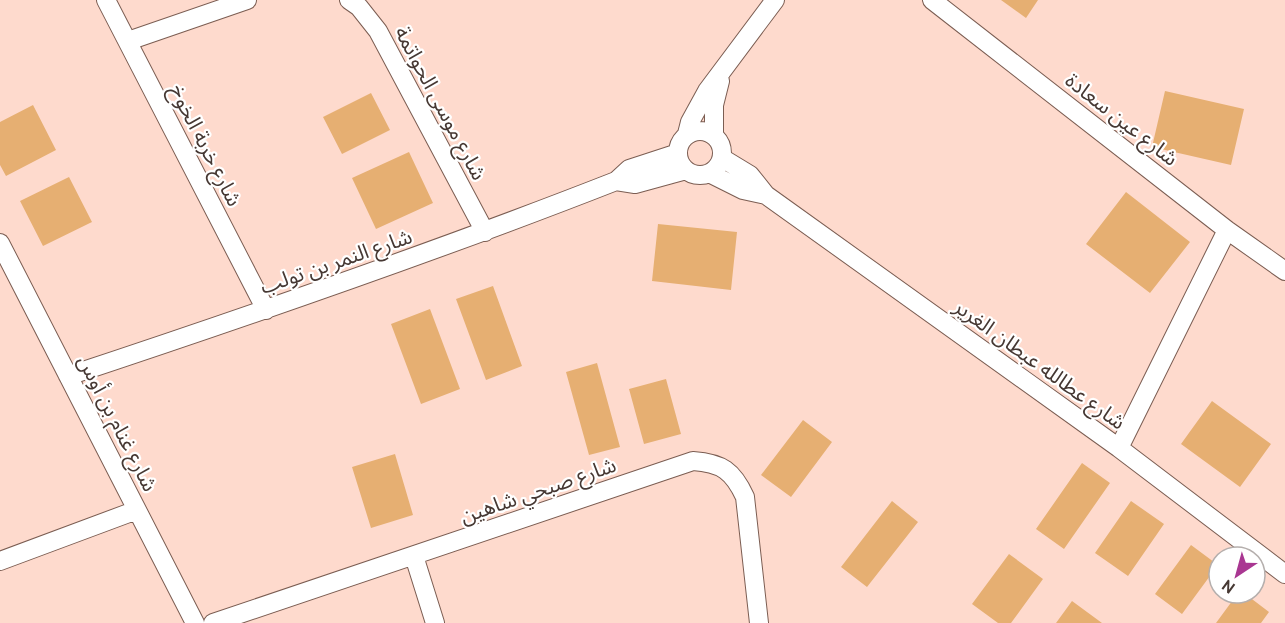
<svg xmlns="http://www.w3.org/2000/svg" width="1285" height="623" viewBox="0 0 1285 623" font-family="Cabin,'Noto Sans Arabic',sans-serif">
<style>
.building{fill:#e6af72}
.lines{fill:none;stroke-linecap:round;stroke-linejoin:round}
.street-casing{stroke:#7b5d52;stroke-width:20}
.street{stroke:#fff;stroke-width:18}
.labels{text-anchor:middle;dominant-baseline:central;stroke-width:4.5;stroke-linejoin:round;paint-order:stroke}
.street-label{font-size:21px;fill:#463833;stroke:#fff}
</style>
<rect width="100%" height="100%" fill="#fedacd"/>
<!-- building -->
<path class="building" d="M1001,0H1038L1026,18Z
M1165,91L1244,109L1231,165L1152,147Z
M371,93L390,130L342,154L323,117Z
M33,105L56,150L6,176L0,165V122Z
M409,152L433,203L376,229L352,178Z
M69,177L92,222L43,246L20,201Z
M1126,192L1190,242L1150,293L1086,244Z
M658,224L737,232L731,290L652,281Z
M493,286L522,366L486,380L456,299Z
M430,309L460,389L421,404L391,324Z
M597,363L620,447L589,455L566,372Z
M666,379L681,434L644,444L629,389Z
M1212,401L1271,444L1240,487L1181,444Z
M803,420L832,442L791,497L761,475Z
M395,454L413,515L371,528L352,467Z
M1082,463L1110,483L1064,549L1036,529Z
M892,501L918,522L867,587L841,567Z
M1131,501L1164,524L1128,576L1095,553Z
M1191,545L1218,565L1182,614L1155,594Z
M1009,554L1043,579L1011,623H998L972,604Z
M1238,593H1244L1269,612L1261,623H1216Z
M1072,601L1102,623H1056Z"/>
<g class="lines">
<!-- street casing -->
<g class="street-casing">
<path id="street" d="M106,0L266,310
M349,0L359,7L378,31L485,232
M932,0L1227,230L1285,271
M128,41L247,0
M678 153a22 22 0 1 1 44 0a22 22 0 1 1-44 0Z
M687,134L690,122L707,91L775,0
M714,135V105L720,81
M722,158L750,175L766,195L1119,448L1285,574
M709,173L743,190L766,195
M616,181L635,184L686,170
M0,243L195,623
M68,376C252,315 435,252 616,181L629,169L678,153
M1119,448L1227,230
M414,556L435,623
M0,561L137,510
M213,623L693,461C722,463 733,471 745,497L759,623"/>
</g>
<!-- street -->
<use href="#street" class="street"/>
</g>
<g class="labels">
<!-- street labels -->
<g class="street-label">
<text transform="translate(441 103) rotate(62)">شارع موسى الحواتمة</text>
<text transform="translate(1122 119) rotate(38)">شارع عين سعادة</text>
<text transform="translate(206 145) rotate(63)">شارع خربة الخوخ</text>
<text transform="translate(336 261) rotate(-19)">شارع النمر بن تولب</text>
<text transform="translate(1040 364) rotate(36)">شارع عطالله عبطان الغرير</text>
<text transform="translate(118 423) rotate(63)">شارع غنام بن أوس</text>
<text transform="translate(538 490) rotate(-19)">شارع صبحي شاهين</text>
</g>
</g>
<!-- north arrow -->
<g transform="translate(1237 575) rotate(216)"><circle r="28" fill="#ffffff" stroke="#b5afad" stroke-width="1.5"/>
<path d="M0-4.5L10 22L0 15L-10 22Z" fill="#a93792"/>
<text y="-9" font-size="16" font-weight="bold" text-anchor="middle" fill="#463833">N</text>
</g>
</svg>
